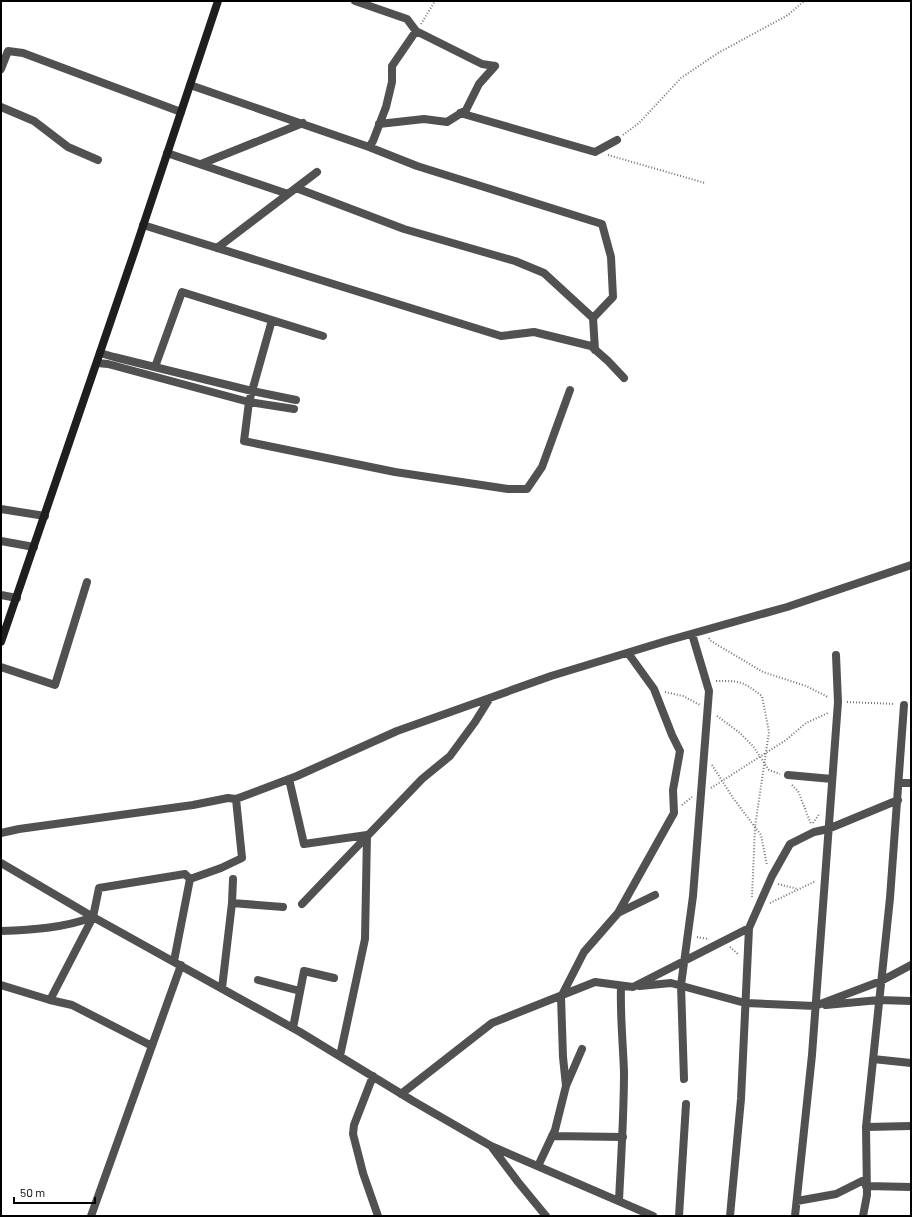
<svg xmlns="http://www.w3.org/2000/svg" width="912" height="1217" viewBox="0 0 912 1217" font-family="Barlow,sans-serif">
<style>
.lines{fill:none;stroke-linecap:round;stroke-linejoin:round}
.path{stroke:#737373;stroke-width:2;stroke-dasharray:1 2;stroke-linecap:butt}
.minor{stroke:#515151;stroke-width:8}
.secondary{stroke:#1e1e1e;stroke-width:8}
</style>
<rect width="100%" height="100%" fill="#fff"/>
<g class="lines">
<!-- path -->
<path class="path" d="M421,24L435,1
M623,135L639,123L681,78L718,53L788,15L804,1
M608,155L705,183
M709,638L711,641L763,672L806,686L828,697
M716,681C741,681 742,681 762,696L769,732L755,827L752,897
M665,692L683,696L700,705
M847,702L895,704
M717,716L740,733L753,746L769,770L780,774
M712,765L733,798L761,835L767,865
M792,785L798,791L811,824
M711,788L786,740L806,723L828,713
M682,805L692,797
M813,823L820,813
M778,884L798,889
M770,903L816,881
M697,937L709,939
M730,947L739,955"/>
<!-- minor -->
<path class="minor" d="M355,1L407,19L416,31L482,64L495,66
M1,69L8,51L23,53L181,112
M190,85L369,147L373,141L386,107L392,82V66L416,31
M1,107L34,121L68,147L98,160
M460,113L595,152L617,140
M379,124L424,119L447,122L466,110L479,84L495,66
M369,147L417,166L602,224L611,257L613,297L593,318L595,350
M167,153L288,194
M201,164L303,123
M296,188L404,229L515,261L544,273L593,318
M143,225L501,336L534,332L591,346L608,361L624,378
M217,248L317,172
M272,320L249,402L294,409
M100,353L114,357L252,391L296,400
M97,363L108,364L249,402L244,441L395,472L508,489H527L542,467L570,390
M155,367L182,292L323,336
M1,509L45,516
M1,541L34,547
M1,595L17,598
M1,667L55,685L87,582
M788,775L832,779
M289,779L304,844L367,835L365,939L340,1056
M899,783H911
M1,833L19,829L193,805L228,798L236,799L297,776L397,731L551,676L666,641L787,607L911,565
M1,863L93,917L300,1032L413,1101L491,1146L653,1216
M190,879L221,868L242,858L236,799
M232,903L283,907
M302,904L422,779L450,756L475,722L490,698
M618,913L655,895
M1,931C31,930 64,928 93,917
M258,980L300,991
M1,985L50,1000L93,917L99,888L185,874L190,879L174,961
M640,986L671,983L745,1003L815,1006L881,981L911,965
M222,988L232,903L233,879
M50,1000L72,1005L152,1046
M826,1005L879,1000L911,1001
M293,1028L304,971L334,978
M873,1059L911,1063
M373,1076L354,1125L353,1134L363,1173L378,1216
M684,1079L681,985L693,896L709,691L692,634
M566,1086L563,1057L561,997L584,952L618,913L674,813L673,790L680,751L672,735L654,689L628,653
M401,1094L492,1023L595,982L633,987L749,928
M866,1127L911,1126
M552,1136L623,1137
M491,1146L518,1182L546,1216
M538,1166L555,1130L566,1086L582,1049
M866,1186L911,1187
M619,1201C621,1158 624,1115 624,1072C623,1043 620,1015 621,986
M797,1201L836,1194L866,1179
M91,1216L181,965
M679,1216L686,1104
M730,1216L741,1099L749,928L772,876L790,844L814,832L828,829L898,800
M795,1216L812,1055L838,702L836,655
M863,1216L867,1195L866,1127L890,898L904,705"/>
<!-- secondary -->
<path class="secondary" d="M1,642L134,253L218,1"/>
</g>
<!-- border -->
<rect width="912" height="1217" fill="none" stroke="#000000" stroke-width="4"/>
<!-- scale -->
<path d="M14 1197v6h81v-6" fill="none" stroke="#000000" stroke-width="2"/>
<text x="20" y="1197" font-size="12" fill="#000000" stroke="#ffffff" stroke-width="3" paint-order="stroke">50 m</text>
</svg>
